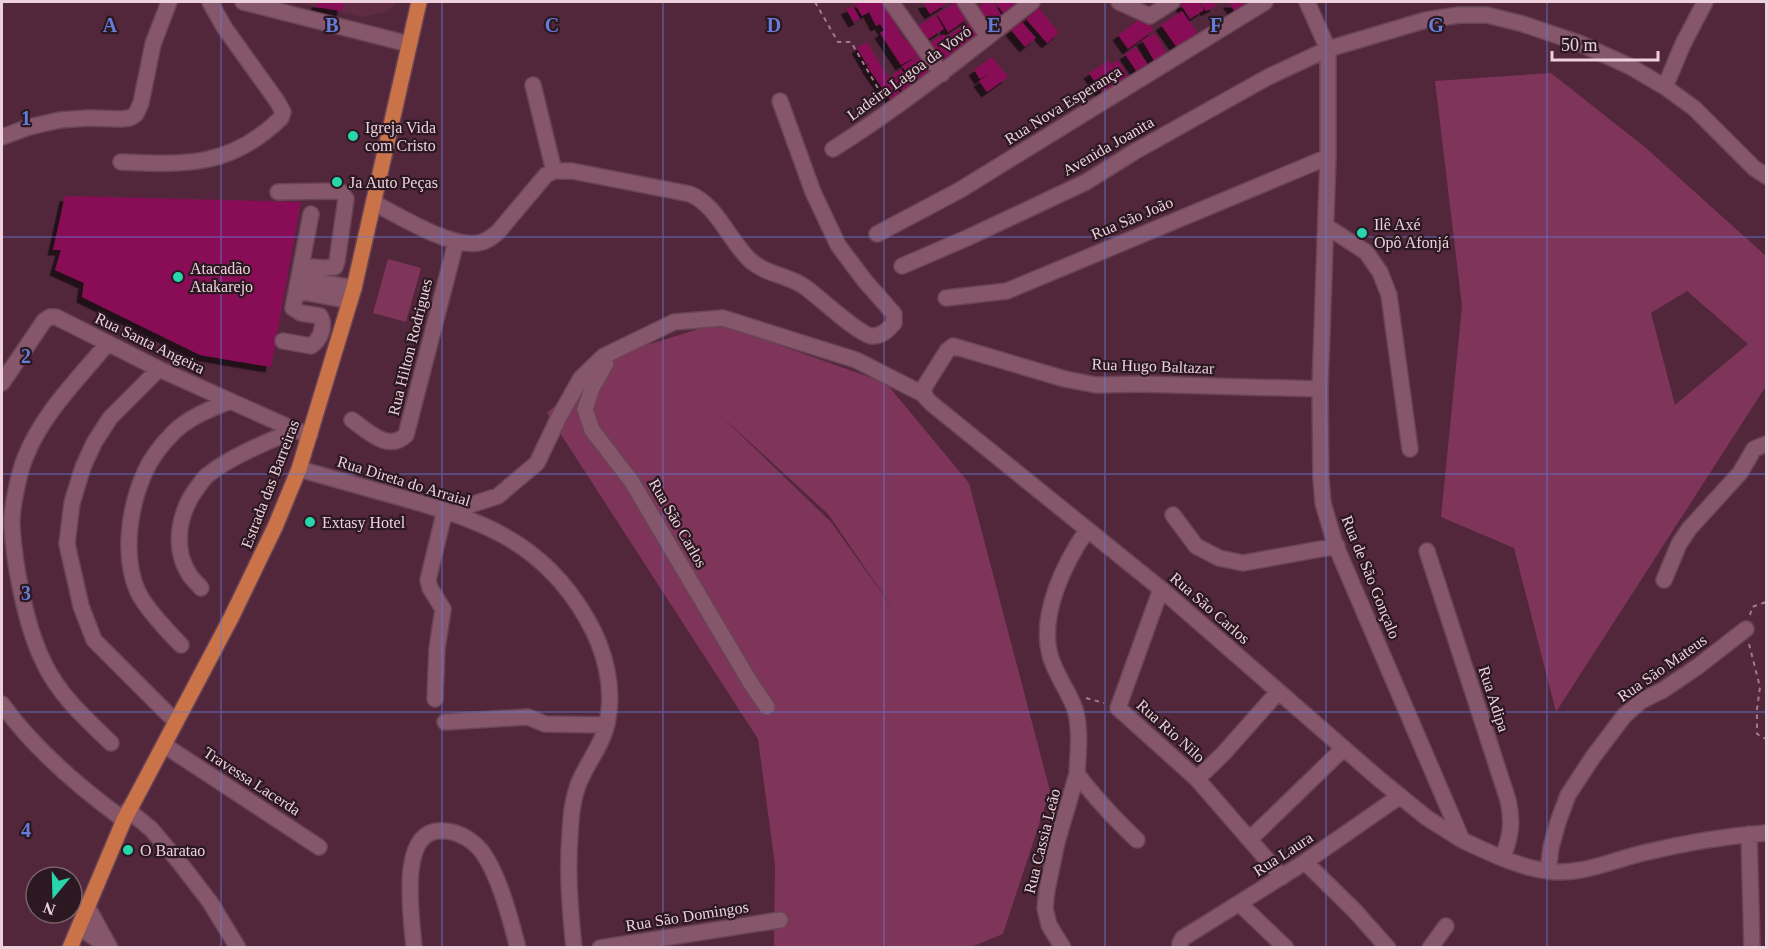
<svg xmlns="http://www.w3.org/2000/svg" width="1768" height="949" viewBox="0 0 1768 949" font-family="'Times New Roman',serif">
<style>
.built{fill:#5f2c44}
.green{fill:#7f3459;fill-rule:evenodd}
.building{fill:#890f56;filter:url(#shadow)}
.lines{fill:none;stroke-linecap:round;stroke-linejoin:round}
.minor-casing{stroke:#694456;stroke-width:18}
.major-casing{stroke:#694456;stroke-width:18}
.path{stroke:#9f7b8b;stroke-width:2;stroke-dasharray:4.5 4.5;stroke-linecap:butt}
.minor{stroke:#86566a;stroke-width:15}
.major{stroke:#cb7348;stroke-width:15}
.grid{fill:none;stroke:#667cd9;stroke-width:1.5;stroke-opacity:0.55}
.poi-dot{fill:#28d5ad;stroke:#2b1820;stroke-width:2}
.labels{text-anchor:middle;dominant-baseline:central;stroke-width:4.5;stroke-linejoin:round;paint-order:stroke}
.street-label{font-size:16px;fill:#edd1dc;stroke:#2b1820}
.poi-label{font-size:16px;fill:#edd1dc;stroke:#2b1820;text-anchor:start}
.grid-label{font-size:20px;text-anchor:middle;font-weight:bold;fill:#667cd9;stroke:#2b1820;stroke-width:4.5;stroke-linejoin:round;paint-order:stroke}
</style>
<defs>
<filter id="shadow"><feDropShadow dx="-5.5" dy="5.5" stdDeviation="0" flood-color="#0009"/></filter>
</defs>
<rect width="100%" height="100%" fill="#52273b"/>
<!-- built -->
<path class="built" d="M293,2H397L387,12L363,17Z"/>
<!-- green -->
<path class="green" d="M1551,73L1646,148L1766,256V386L1556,712L1514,548L1441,517L1462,306L1435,81ZM1687,291L1748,344L1675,405L1651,313Z
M388,259L421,268L406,322L373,313Z
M718,323L886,383L969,483L1050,791L1003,934L971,947H774L775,865L758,739L547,413L608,357ZM717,412L828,514L896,613L831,522Z"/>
<!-- building -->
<path class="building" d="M317,2H344L342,11L316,7Z
M854,2H887L883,4L890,14L891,13L896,22L894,23L905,41L907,40L918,55L901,65L880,33L884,30L880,24L876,26L869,12L862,16Z
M926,2H948V3L930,14L923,3Z
M956,2H960L970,17L948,32L937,14Z
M986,2H993L1004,19L990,29L976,8Z
M995,2H1019L1022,5L1006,17Z
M1183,2H1199L1204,10L1190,19L1180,3Z
M1201,2H1214L1216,6L1206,11Z
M1228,2H1245L1250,9L1239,17Z
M853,6L860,19L854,22L846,9Z
M1039,8L1059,33L1047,43L1026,19Z
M1182,11L1199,35L1178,49L1161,25Z
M936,15L944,29L925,41L916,27Z
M1144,16L1154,30L1128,49L1118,35Z
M969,22L982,41L959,55L957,51L937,64L925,46L944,34L946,37Z
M1022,22L1036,38L1025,47L1011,30Z
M1155,33L1169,56L1156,64L1142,40Z
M867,42L888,77L902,95L891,101L867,66L873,61L867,65L857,48Z
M1136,47L1150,68L1139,75L1125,54Z
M921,54L934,72L915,84L902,66Z
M992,57L1008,77L987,92L979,81L993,71L980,79L974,70Z
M1118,60L1130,80L1121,85L1114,74L1117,72L1112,64Z
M1109,61L1116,71L1108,76L1115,87L1103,94L1089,73Z
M901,69L914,86L904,94L891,76Z
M65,196L301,202L271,367L200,355L82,297L84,283L55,270L61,250H53Z"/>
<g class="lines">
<!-- minor casing -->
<g class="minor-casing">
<path id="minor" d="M243,2L409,44
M891,2L942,74
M965,2L988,37
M1119,2L1150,16L1172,2
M1307,2L1328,49V157L1320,389L1321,479L1323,503L1335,544L1462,840C1488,852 1520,868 1548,871C1581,876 1613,860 1643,853C1684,843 1725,836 1766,833
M533,85L554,171
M1665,87L1683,44L1705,2
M2,137L29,127L60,120L89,118L121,119L130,118L136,114L141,103L153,44L169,2
M833,149C903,105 967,53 1032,2
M121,162C186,165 231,167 281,118L283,112L277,101L224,27L210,2
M278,192L335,191L341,192L346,199L337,261L335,267L323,268L302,266
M374,203C399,216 451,248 478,243C486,242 492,237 498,232L546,175L554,171H572L690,194C718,206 729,241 751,261C767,275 788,275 805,287C819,297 857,333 871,336C881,337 888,330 894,323V314L865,281L838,245L813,192L780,101
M1326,226L1366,252L1380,272L1389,295L1410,449
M877,234L960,190L1265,2
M902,266L967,238L1086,182L1134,152L1268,77L1328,49L1426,20L1459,15H1487L1523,24L1579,43L1631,67L1665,87L1694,108L1754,168L1766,176
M300,279L354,288
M298,291L350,301
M946,298L1007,291L1328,157
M283,341L311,346C320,340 326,326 320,316L301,313L293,308L311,214
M108,343C78,379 42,414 25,458C19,473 11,509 12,525C14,565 26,627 44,663C59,695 86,719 111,743
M604,356L606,363L592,388L585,409L592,430L632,482L750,682L767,707
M159,369L110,418L94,443L83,467L72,503L67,544L81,606L94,640L176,722
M2,383L44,321L50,317H56L159,369L295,430L310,435
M1320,389L1140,384L1096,385L1065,379L953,346L947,351L923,389L926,398L932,404L1161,589L1379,779L1427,818L1462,840
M352,420C369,432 388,452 406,435L456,242
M299,469C331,478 363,487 395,496C478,519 542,540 587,619C605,650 615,688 607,724C602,746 586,764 578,785C572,802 571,817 570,834C567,873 570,909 574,948
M457,514L460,509L464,507L498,496L537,463L559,417L581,378L604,356L674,322L723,318L856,360L923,394
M1173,515L1196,546L1219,558L1243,563L1337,546
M1087,530C1065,562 1039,614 1050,655C1055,674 1068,690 1075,709C1081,730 1078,753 1077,774C1095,798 1115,819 1137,840
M1427,551L1508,800C1513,821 1511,838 1502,858
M1664,580L1679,544L1689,529L1740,473L1754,449L1766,444
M201,588C197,583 192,579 189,574C172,547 179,512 197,488C201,483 204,477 209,474C230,457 269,441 295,430
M1161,589L1118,708L1197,779L1282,877
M181,645C169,633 145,607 138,592C122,557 129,507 145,472C151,458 163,443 174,432C189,417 211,409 230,401
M435,699L437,649L443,609L430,588L428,580L445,510
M2,704C34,749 79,787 124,820
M445,722L528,717L545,724L606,725
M164,745L319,847
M1197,779L1223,754L1278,692
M128,810L151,829L180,863L210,902L238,948
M1749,834L1752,948
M1250,839L1343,749
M1305,862L1354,910L1388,948
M1548,871L1551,847L1558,822L1568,795L1593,757L1624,716L1641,701L1663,690L1697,667L1746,629
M1240,904L1286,948
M87,906L110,948
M79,927L108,947
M414,948C412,919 396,825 445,831C460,832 474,841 483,853C500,878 510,918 518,948
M600,948L780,920
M1063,948L1049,925L1045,908L1047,890L1057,842L1077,774
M1180,948V943L1183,938L1305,862L1400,796
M1430,948L1446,926"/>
</g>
<!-- major casing -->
<g class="major-casing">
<path id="major" d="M70,948L124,820L231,618L275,527L299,469L354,288L419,2"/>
</g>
<!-- path -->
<path class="path" d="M815,2L838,42H851L883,97
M1766,2V4
M1750,615L1752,607L1766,602
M1749,644L1760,687L1757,709V734L1766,739
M1086,698L1104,703"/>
<!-- minor -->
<use href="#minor" class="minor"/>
<!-- major -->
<use href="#major" class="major"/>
</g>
<!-- grid -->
<path class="grid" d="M221,2V948M442,2V948M663,2V948M884,2V948M1105,2V948M1326,2V948M1547,2V948M2,237H1766M2,474H1766M2,712H1766"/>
<!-- markers -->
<g class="poi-dot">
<circle cx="353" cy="136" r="6"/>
<circle cx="337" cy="182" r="6"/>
<circle cx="1362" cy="233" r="6"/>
<circle cx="178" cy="277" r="6"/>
<circle cx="310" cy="522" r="6"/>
<circle cx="128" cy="850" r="6"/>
</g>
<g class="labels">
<!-- street labels -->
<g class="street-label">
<text transform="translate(909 73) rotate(-36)">Ladeira Lagoa da Vovó</text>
<text transform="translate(1063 105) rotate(-32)">Rua Nova Esperança</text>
<text transform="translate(1108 146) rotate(-30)">Avenida Joanita</text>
<text transform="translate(1132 218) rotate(-23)">Rua São João</text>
<text transform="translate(150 343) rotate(26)">Rua Santa Angeira</text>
<text transform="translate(410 347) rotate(-76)">Rua Hilton Rodrigues</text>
<text transform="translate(1153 366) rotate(2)">Rua Hugo Baltazar</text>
<text transform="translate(404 481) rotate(17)">Rua Direta do Arraial</text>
<text transform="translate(270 484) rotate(-69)">Estrada das Barreiras</text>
<text transform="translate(678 523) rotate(60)">Rua São Carlos</text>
<text transform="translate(1371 577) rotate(68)">Rua de São Gonçalo</text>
<text transform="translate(1210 608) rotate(41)">Rua São Carlos</text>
<text transform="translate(1662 668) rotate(-35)">Rua São Mateus</text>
<text transform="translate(1494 699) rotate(72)">Rua Adipa</text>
<text transform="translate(1171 731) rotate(42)">Rua Rio Nilo</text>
<text transform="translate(252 781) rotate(33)">Travessa Lacerda</text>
<text transform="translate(1042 841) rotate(-76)">Rua Cassia Leão</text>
<text transform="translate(1283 854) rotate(-33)">Rua Laura</text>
<text transform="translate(687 916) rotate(-9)">Rua São Domingos</text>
</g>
<!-- poi labels -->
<g class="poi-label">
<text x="365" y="127">Igreja Vida<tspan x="365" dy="18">com Cristo</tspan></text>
<text x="349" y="182">Ja Auto Peças</text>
<text x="1374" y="224">Ilê Axé<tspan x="1374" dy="18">Opô Afonjá</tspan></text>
<text x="190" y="268">Atacadão<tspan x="190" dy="18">Atakarejo</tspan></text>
<text x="322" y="522">Extasy Hotel</text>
<text x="140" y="850">O Baratao</text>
</g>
</g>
<g class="grid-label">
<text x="110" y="32">A</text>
<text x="332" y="32">B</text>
<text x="552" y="32">C</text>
<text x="774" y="32">D</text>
<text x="994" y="32">E</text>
<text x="1216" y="32">F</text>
<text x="1436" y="32">G</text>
<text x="26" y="125">1</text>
<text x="26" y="363">2</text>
<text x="26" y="600">3</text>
<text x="26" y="837">4</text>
</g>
<!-- border -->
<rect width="1768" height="949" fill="none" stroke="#edd1dc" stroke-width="6"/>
<!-- north arrow -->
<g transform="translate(54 895) rotate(199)"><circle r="28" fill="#2b1820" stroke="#79626b" stroke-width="1.5"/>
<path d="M0-4.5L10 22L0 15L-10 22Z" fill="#28d5ad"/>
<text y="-9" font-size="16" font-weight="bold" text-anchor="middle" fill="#edd1dc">N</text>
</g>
<!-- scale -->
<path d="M1552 51v9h106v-9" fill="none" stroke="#edd1dc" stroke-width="3"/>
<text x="1561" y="51" font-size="18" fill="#edd1dc" stroke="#2b1820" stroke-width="4.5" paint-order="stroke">50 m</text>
</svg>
